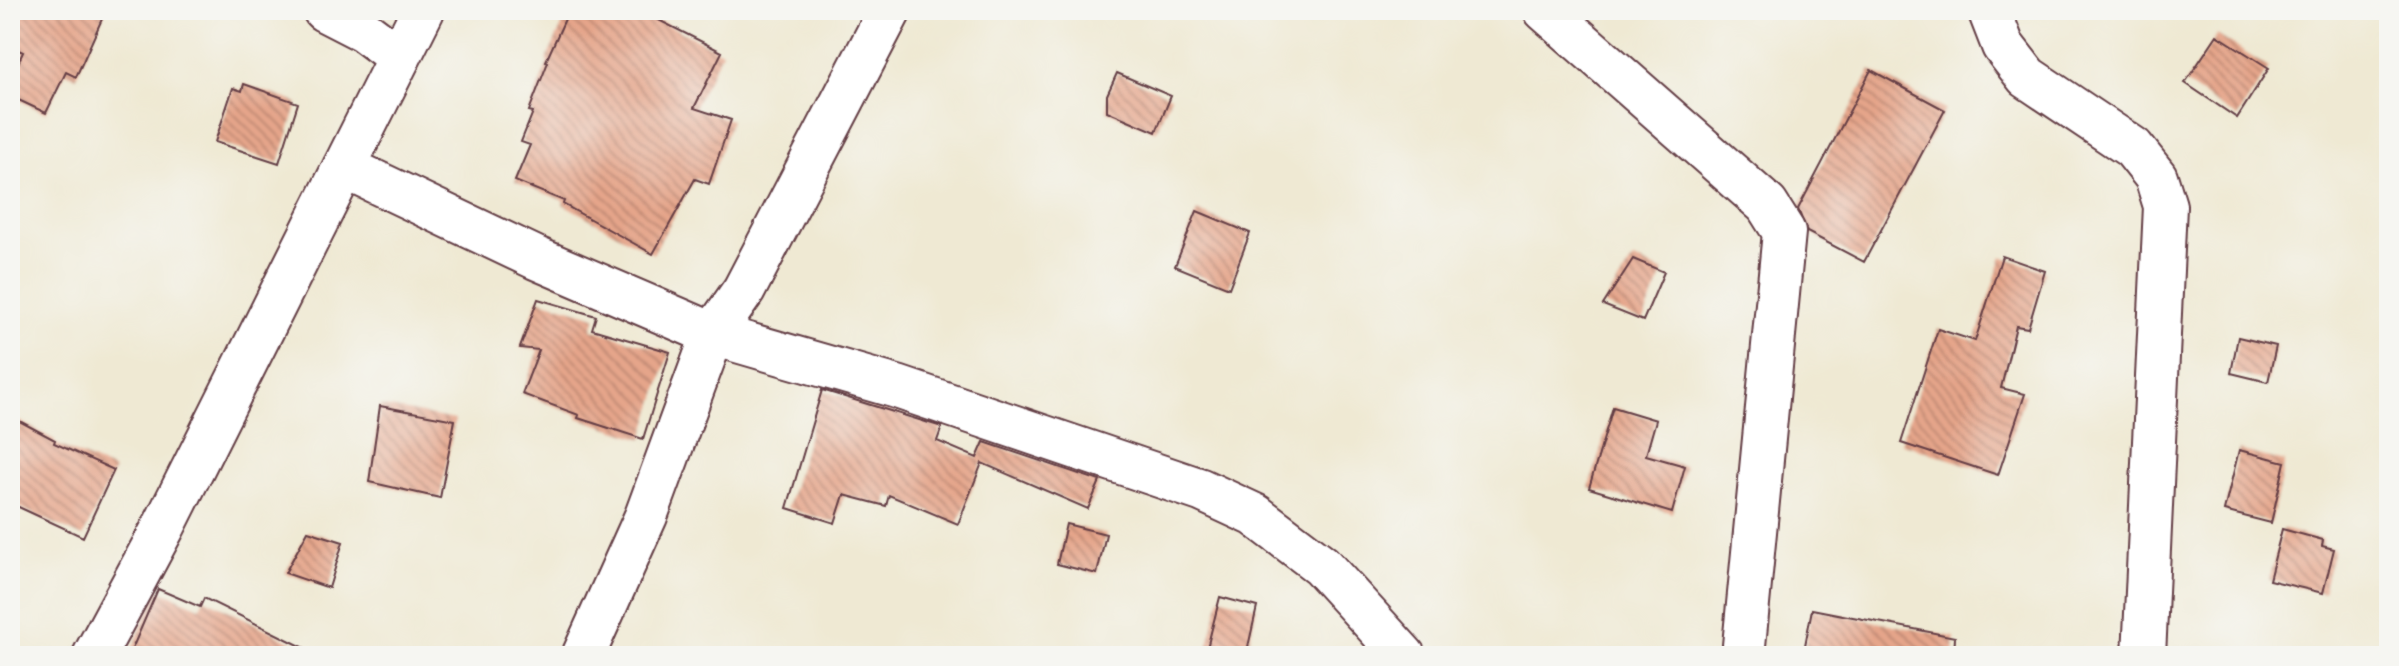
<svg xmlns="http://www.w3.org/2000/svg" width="2399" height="666" viewBox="0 0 2399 666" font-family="Dekko,sans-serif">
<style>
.building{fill:url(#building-back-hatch)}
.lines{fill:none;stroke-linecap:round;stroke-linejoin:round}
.street-casing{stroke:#633d44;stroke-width:46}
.street{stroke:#fff;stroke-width:42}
</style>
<defs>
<pattern id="building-back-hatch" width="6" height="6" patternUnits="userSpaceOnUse" patternTransform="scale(2)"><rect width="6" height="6" fill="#e5a58a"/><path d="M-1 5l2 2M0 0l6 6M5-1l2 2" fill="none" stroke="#bc8671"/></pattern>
</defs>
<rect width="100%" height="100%" fill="#f6f6f2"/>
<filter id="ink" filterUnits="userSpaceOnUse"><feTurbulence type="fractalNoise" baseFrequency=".0125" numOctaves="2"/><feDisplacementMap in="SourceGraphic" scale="16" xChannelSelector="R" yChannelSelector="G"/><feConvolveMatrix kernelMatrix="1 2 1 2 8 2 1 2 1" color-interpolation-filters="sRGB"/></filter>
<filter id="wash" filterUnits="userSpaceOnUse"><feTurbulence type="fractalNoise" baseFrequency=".006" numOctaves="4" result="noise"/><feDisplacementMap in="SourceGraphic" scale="32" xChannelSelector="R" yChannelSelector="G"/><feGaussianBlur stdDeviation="1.8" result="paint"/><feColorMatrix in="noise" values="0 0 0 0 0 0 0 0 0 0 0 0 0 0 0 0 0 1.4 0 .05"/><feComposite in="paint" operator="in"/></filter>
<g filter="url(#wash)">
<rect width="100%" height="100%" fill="#efe9d3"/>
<g id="blocks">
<!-- building -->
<path class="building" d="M10,10H106L76,77L66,72L46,113L10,96V81L23,52L10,46Z
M569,10H639L722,52L694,108L731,120L709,184L695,179L653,254L563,204L564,201L515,181L530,145L521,142L533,112L529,111L548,62L546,61Z
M2217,35L2269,68L2237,118L2185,83Z
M1871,70L1945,110L1864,262L1807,232L1798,209Z
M1117,73L1171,96L1156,132L1107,111V95Z
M244,84L298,103L279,163L215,142L233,88L242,91Z
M1197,211L1250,233L1229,288L1175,266Z
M2002,256L2045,271L2028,328L2016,326L2001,388L2025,394L1998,475L1901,443L1938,329L1975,341Z
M1633,259L1664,272L1643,321L1603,305Z
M538,299L596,316L592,329L670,352L643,439L578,418L579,415L522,394L539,350L520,348Z
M2238,337L2276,346L2268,382L2231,373Z
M822,390L942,427L937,441L977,458L984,442L1100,481L1088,509L982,463L958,524L889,495L886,506L844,495L835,523L787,508Z
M380,406L455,420L440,498L369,482Z
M1613,407L1656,420L1646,455L1685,466L1672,513L1589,488Z
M10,416L55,440L54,443L114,470L83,537L10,503Z
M2239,450L2285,462L2271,523L2224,511Z
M1066,524L1106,534L1097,574L1057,564Z
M2282,529L2323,540L2322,546L2334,549L2323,593L2269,580Z
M308,531L343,542L329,588L285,573Z
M158,589L200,607L204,598L321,656H129Z
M1220,597L1257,607L1246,656H1205Z
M1812,609L1955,637L1954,656H1803Z"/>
</g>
</g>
<g filter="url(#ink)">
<use href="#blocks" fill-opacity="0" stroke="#633d44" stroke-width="2"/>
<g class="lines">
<!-- street casing -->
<g class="street-casing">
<path id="street" d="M324,10L363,30L399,57
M1545,10L1767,205L1784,232L1743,656
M1989,10L2003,46L2027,77L2133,148L2156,177L2165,206L2144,656
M344,167L536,258L713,334L897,387L1201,490L1255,515L1321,565L1404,656
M94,656L164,526L423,10
M583,656L646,516L713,334L744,290L890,10"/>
</g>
<!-- street -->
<use href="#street" class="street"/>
</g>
</g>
<!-- margin -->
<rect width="2399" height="666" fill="none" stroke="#f6f6f2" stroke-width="40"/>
</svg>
